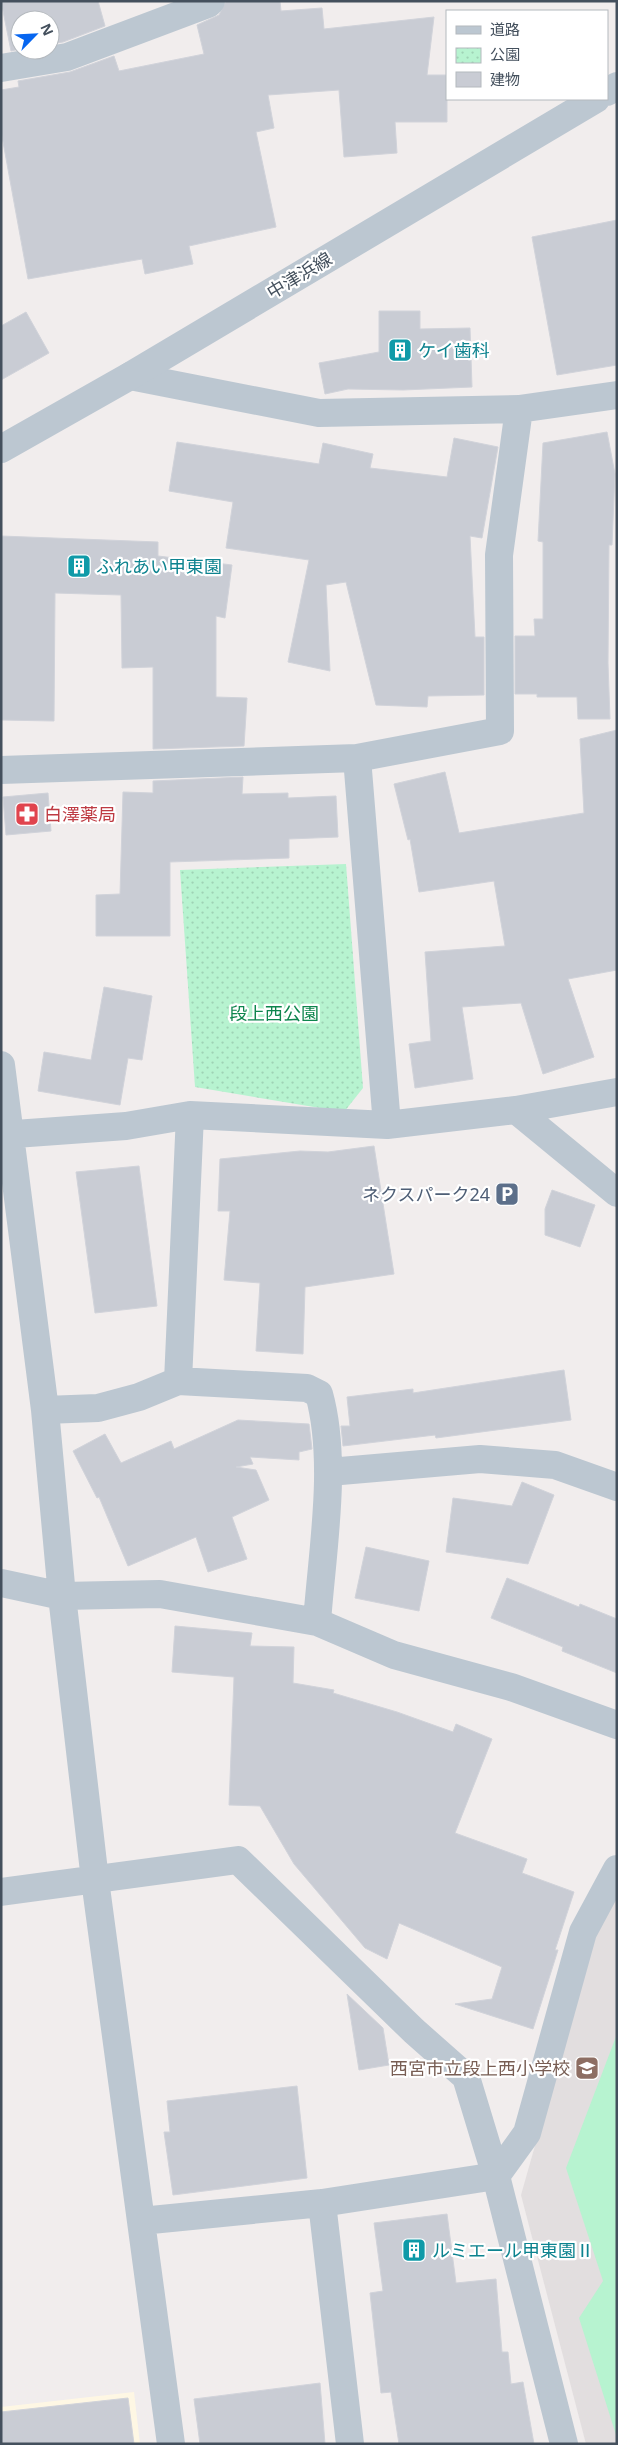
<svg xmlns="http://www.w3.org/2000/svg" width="618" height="2445" viewBox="0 0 618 2445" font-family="'Noto Sans','Noto Sans JP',sans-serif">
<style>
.commercial{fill:#fef7e4}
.education{fill:#e2dedf}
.park{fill:url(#park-dots)}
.pitch{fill:#b7f3d0}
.building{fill:#c9ccd4;stroke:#d1d3da}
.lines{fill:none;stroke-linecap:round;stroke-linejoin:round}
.minor{stroke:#bcc7d1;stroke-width:28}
.tertiary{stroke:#bcc7d1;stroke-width:28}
.labels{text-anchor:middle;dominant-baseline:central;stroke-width:4.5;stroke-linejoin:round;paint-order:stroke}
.street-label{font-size:18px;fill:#44505d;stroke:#fff}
.culture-label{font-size:18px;fill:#0d838f;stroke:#fff;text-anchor:start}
.health-label{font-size:18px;fill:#be3a42;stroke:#fff;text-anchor:start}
.park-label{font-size:18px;fill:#0e854d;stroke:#fff}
.service-label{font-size:18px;fill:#4e5e75;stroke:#fff;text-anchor:end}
.education-label{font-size:18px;fill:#785e54;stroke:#fff;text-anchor:end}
</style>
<defs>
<pattern id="park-dots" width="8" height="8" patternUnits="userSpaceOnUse" patternTransform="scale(1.25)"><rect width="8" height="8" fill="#b7f3d0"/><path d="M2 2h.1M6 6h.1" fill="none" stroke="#9fd2b5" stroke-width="1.8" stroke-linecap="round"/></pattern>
</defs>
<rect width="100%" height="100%" fill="#f1eded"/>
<!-- commercial -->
<path class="commercial" d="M134,2392L140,2444H1V2407Z"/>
<!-- education -->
<path class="education" d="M617,1895V2444H586L521,2195L593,1941Z"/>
<!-- park -->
<path class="park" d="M346,864L363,1088L344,1112L195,1087L180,870Z"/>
<!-- pitch -->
<path class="pitch" d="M617,2034V2438L579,2318L603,2281L566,2168Z"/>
<!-- building -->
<path class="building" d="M1,1H98L105,26L63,42L50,44V20H20V49L11,51Z
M226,1H280L281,11L322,8L324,29L434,17L427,75H447V122H395L397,153L344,157L339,90L268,95L274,128L256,132L276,227L189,246L193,264L145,274L142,259L28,279L1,131V90L19,87L18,81L70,72L114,56L119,71L204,54L197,25L219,15Z
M617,220V365L557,375L532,237Z
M379,311H420V329L470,328L472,387L403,390L348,389L325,394L319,363L379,352Z
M26,312L49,353L1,380V326Z
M607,432L615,474L612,545H609L608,663L610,719H578L577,697H537V694H515V636H535L534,619H543V542L538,541L543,443Z
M454,438L498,447L482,538L470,536L475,637H484V695L428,696L427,707L376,705L346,582L326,585L330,671L288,662L309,560L226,548L233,502L169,491L177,442L319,464L323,443L373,454L370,468L447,477Z
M1,536L158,542V556L232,565L225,618L216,616V697L247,698L244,746L153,749V667L122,668L121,595L55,593L54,721L1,720Z
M617,730V970L568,979L594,1057L543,1074L521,1003L462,1007L473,1079L415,1088L409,1044L431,1041L425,952L505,946L494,881L419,892L410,839L408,840L394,784L445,772L459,833L584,813L580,739Z
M243,777L242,794L288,793V798L336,796L338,837L289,839V858L170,862V936H96V895L120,894L123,792L153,793V781Z
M48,793L51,831L6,835L3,797Z
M104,987L152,996L142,1060L128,1058L120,1105L38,1091L44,1052L91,1060Z
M374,1146L394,1274L305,1287L303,1354L256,1351L260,1283L224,1280L230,1211H218L220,1159L300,1151L328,1152Z
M139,1166L157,1306L95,1313L76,1172Z
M552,1190L595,1205L580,1247L545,1235V1209Z
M564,1370L571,1420L436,1438L435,1435L343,1446L341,1426H350L347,1397L413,1389V1393Z
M238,1420L309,1424L312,1449L299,1452V1460L250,1457L253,1464L236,1467L256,1470L269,1500L232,1517L247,1559L208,1572L196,1537L128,1566L99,1497L97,1498L73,1451L105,1434L121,1463L171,1441L174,1449Z
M522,1482L554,1495L528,1564L446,1552L453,1498L512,1506Z
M366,1547L429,1561L419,1611L355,1598Z
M507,1578L579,1607L580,1604L617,1619V1673L562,1651L563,1647L491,1618Z
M175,1626L252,1633L250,1646L294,1647L293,1683L334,1690L333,1693L397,1712L453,1732L456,1724L492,1739L455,1833L527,1859L522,1873L574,1892L555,1950H558L533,2029L455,2004L492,1999L502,1967L399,1923L387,1959L365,1948L294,1864L260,1806L229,1805L234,1677L172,1672Z
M347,1994L383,2028L389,2065L359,2070Z
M297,2086L307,2178L173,2195L164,2132H170L167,2101Z
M447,2214L456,2283L496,2279L502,2352H508L511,2384L523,2382L534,2444H399L391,2392L381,2393L370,2293L383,2291L374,2223Z
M320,2383L325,2444H200L194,2399Z
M128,2398L134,2444H1V2412Z"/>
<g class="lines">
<!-- minor -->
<path class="minor" d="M1,68L67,57L208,4L211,1
M130,376L319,413L519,409L617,395
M357,758L387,1125
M1,770L357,758L500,731L499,555L519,409
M1,1065L45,1410L62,1596L95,1880L171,2444
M516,1110L617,1193
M1,1135L126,1126L190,1115L387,1125L516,1110L617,1092
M178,1381L190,1115
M45,1410L98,1408L139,1397L178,1381L307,1388L319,1394C338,1462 322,1552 317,1622
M329,1472L480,1459L555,1465L617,1487
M1,1583L62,1596L160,1594L317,1622L394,1655L511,1687L617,1725
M1,1892L238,1860L414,2031L466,2077L496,2176L564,2444
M322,2203L350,2444
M141,2221L322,2203L496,2176L527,2133L583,1932L617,1869"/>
<!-- tertiary -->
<path class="tertiary" d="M607,92L617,86
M1,449L130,376L596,99"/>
</g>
<!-- icons -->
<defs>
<g id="building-square" transform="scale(1.25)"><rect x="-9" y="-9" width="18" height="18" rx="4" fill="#0f9aa8" stroke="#fff"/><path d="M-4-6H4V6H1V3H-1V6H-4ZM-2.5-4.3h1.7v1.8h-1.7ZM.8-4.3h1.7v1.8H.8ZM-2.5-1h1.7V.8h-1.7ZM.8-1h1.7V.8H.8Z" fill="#fff"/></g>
<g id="pharmacy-square" transform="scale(1.25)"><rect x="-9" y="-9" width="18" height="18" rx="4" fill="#e0444e" stroke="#fff"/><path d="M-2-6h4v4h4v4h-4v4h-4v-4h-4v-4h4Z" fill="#fff"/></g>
<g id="parking-square" transform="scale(1.25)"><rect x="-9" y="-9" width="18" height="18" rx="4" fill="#5c6f8a" stroke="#fff"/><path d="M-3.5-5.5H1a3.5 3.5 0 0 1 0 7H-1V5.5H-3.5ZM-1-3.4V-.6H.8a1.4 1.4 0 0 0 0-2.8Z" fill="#fff"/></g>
<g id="school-square" transform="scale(1.25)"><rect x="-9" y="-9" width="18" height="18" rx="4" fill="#8d6e63" stroke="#fff"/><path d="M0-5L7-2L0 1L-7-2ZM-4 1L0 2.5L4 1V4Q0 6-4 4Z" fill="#fff"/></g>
</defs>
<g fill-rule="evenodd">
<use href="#building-square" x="400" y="350"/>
<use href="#building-square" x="79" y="566"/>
<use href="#pharmacy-square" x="27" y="814"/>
<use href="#parking-square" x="507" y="1194"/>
<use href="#school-square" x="587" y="2068"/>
<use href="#building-square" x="414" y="2250"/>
</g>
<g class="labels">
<!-- street labels -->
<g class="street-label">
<text transform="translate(299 275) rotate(-31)">中津浜線</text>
</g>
<!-- culture labels -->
<g class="culture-label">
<text x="418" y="350">ケイ歯科</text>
<text x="96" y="566">ふれあい甲東園</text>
<text x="432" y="2250">ルミエール甲東園Ⅱ</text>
</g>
<!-- health labels -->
<g class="health-label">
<text x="44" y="814">白澤薬局</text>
</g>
<!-- park labels -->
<g class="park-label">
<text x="274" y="1013">段上西公園</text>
</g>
<!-- service labels -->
<g class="service-label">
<text x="490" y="1194">ネクスパーク24</text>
</g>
<!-- education labels -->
<g class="education-label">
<text x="570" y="2068">西宮市立段上西小学校</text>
</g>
</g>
<!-- border -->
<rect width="618" height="2445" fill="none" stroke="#44505d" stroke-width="5"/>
<!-- legend -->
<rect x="446" y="10" width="162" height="90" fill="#ffffff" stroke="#b4b9be"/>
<rect x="456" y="26" width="25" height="8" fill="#bcc7d1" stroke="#b4b9be"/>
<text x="490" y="35" font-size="15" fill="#44505d">道路</text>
<rect x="456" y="48" width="25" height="15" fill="url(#park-dots)" stroke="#b4b9be"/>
<text x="490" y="60" font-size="15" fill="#44505d">公園</text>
<rect x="456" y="72" width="25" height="15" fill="#c9ccd4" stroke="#b4b9be"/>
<text x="490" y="85" font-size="15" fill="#44505d">建物</text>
<!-- north arrow -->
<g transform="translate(35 35) rotate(66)"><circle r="24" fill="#ffffff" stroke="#b4b9be"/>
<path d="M0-4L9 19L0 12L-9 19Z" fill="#0766f0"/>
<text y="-8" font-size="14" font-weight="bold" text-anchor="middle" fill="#44505d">N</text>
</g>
</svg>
